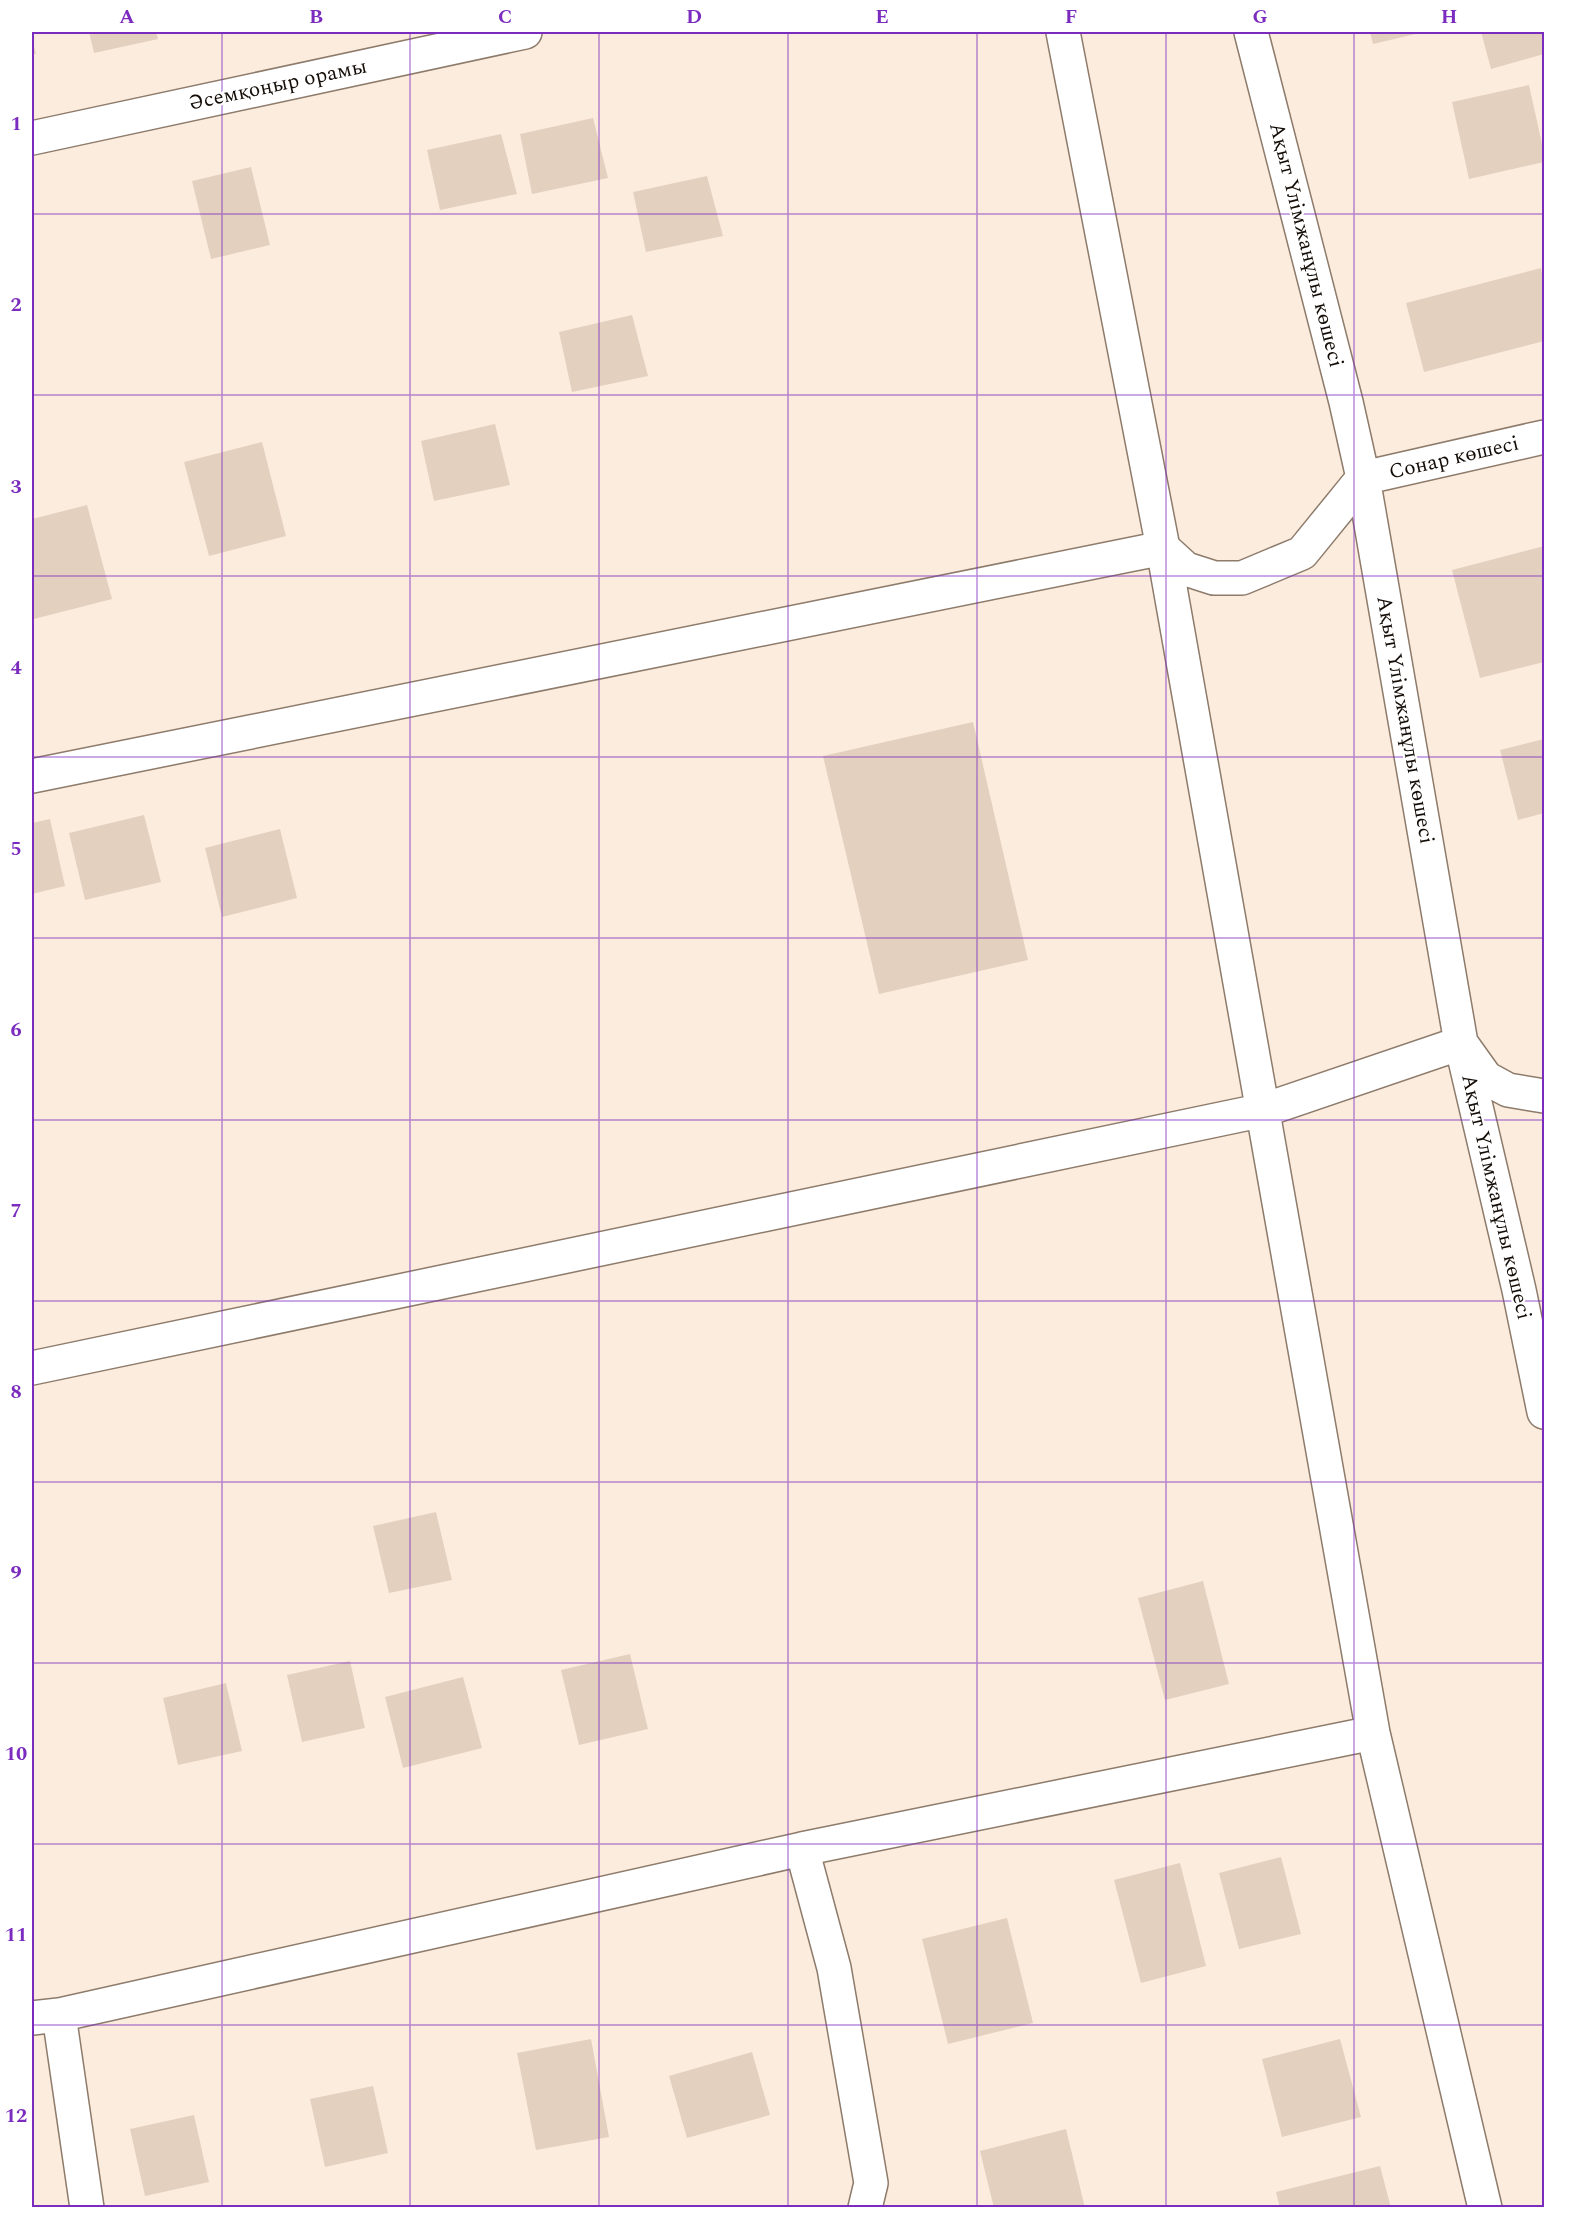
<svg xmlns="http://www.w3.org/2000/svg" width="1576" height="2239" viewBox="0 0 1576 2239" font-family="Spectral,serif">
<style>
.building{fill:#e4d0be}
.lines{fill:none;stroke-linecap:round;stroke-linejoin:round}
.minor-casing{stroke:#8d7b6b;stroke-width:36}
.minor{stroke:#fff;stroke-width:33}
.grid{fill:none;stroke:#7b2cbf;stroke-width:1.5;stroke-opacity:0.55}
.labels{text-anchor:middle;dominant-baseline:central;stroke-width:4.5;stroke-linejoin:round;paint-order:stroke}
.street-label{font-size:21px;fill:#140d07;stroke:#fff}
.neatline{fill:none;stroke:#7b2cbf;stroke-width:2}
.grid-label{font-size:20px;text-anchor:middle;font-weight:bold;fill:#7b2cbf}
</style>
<rect width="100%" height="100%" fill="#fcecde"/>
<!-- building -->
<path class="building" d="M89,32H156L158,39L94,53Z
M1370,32H1424L1373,44Z
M1481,32H1544V54L1491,69Z
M32,39L36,54H32Z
M1529,85L1544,153V162L1469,179L1452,102Z
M593,118L608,178L532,194L520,134Z
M501,134L517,194L440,210L427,150Z
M251,167L270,245L211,259L192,181Z
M707,176L723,236L646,252L633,192Z
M1541,268L1544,282V341L1424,372L1406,303Z
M632,315L648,376L572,392L559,332Z
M495,424L510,485L434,501L421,441Z
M262,442L286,536L209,556L184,462Z
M87,505L112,599L34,619L32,609V519Z
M1544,546V662L1480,678L1452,570Z
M973,722L1028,960L879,994L823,756Z
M1544,739V813L1518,820L1500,750Z
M144,815L161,882L85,900L69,833Z
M50,819L65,886L32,894V823Z
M280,829L297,898L222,917L205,848Z
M436,1512L452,1580L389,1593L373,1526Z
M1203,1581L1229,1684L1165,1700L1138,1598Z
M630,1654L648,1729L579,1745L561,1670Z
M350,1661L365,1728L302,1742L287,1675Z
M463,1677L482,1748L403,1768L385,1697Z
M226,1683L242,1751L178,1765L163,1698Z
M1281,1857L1301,1934L1239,1949L1219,1873Z
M1180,1863L1206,1966L1141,1983L1114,1880Z
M1007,1918L1033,2023L948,2044L922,1939Z
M591,2039L609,2137L536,2150L517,2053Z
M1340,2039L1361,2117L1282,2137L1262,2059Z
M752,2052L770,2115L687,2138L669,2076Z
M373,2086L388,2153L325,2167L310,2099Z
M194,2115L209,2182L145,2196L130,2129Z
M1066,2129L1085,2208H994L980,2151Z
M1380,2166L1391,2208H1280L1276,2192Z"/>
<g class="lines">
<!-- minor casing -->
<g class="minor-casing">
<path id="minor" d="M1063,32L1163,548L1373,1733
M1251,32L1346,402L1363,478L1461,1043L1519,1290L1544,1412
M32,138L525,32
M32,776L1163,548L1186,569L1214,578H1242L1302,553L1363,478L1544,437
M32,1368L1264,1110L1461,1043L1486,1078L1508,1090L1544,1096
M59,2015L802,1849
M32,2018L59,2015L87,2208
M865,2208L871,2183L834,1968L802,1849L1373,1733L1485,2208"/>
</g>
<!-- minor -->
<use href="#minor" class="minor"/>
</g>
<!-- grid -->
<path class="grid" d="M222,32V2208M410,32V2208M599,32V2208M788,32V2208M977,32V2208M1166,32V2208M1354,32V2208M32,214H1544M32,395H1544M32,576H1544M32,757H1544M32,938H1544M32,1120H1544M32,1301H1544M32,1482H1544M32,1663H1544M32,1844H1544M32,2025H1544"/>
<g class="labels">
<!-- street labels -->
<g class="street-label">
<text transform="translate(278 85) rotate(-12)">Әсемқоңыр орамы</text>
<text transform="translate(1306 245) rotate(76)">Ақыт Үлімжанұлы көшесі</text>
<text transform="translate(1454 458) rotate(-13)">Сонар көшесі</text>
<text transform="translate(1405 720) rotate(80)">Ақыт Үлімжанұлы көшесі</text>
<text transform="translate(1496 1197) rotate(77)">Ақыт Үлімжанұлы көшесі</text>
</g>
</g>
<!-- border -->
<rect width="1576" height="2239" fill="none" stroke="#ffffff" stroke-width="66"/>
<rect x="33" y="33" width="1510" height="2173" class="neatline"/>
<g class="grid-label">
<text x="127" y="23">A</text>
<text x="316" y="23">B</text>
<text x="505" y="23">C</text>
<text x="694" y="23">D</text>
<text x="882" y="23">E</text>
<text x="1071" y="23">F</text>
<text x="1260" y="23">G</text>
<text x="1449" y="23">H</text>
<text x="16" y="130">1</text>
<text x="16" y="311">2</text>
<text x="16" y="493">3</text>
<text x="16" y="674">4</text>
<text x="16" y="855">5</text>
<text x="16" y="1036">6</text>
<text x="16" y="1217">7</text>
<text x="16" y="1398">8</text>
<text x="16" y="1579">9</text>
<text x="16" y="1760">10</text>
<text x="16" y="1941">11</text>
<text x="16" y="2122">12</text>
</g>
</svg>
